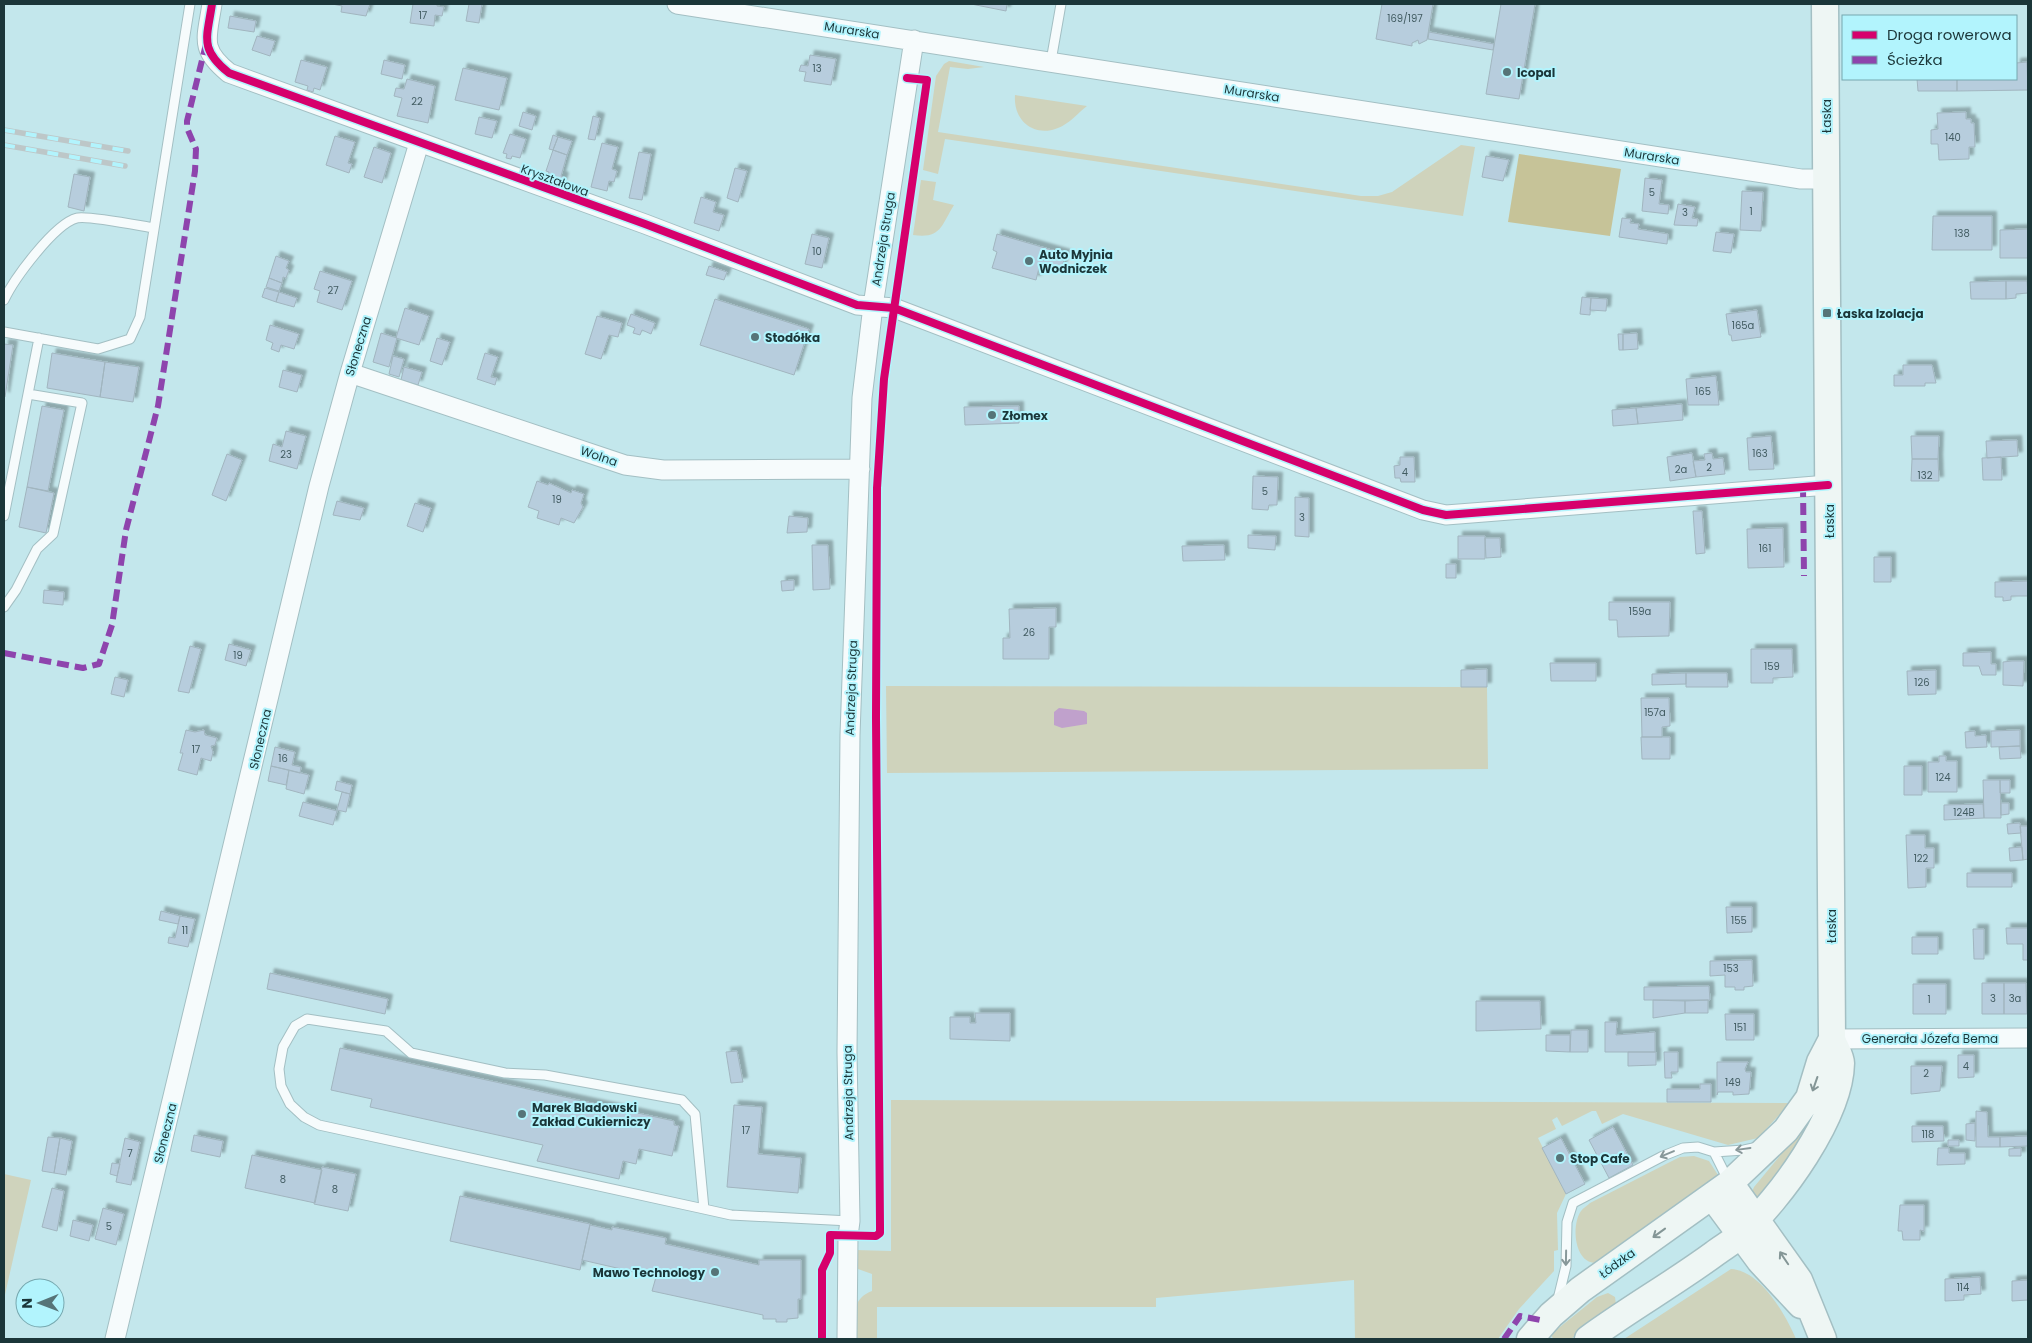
<svg xmlns="http://www.w3.org/2000/svg" width="2032" height="1343" viewBox="0 0 2032 1343" font-family="Poppins,sans-serif">
<style>
.green{fill:#cfd3bc}
.forest{fill:#c6c398}
.water{fill:#c0a1cc}
.building{fill:#b7cddd;stroke:#a1b5bf;filter:url(#shadow)}
.lines{fill:none;stroke-linecap:round;stroke-linejoin:round}
.lane-casing{stroke:#a3bfc3;stroke-width:11}
.street-casing{stroke:#a3bfc3;stroke-width:21}
.secondary-casing{stroke:#a3bfc3;stroke-width:29}
.lane{stroke:#f6fbfc;stroke-width:9}
.street{stroke:#f6fbfc;stroke-width:19}
.secondary{stroke:#eef6f4;stroke-width:26}
.rail-casing{stroke:#bdc7c8;stroke-width:5.5}
.rail{stroke:#b2f4fd;stroke-width:4;stroke-dasharray:11;stroke-linecap:butt}
.quiet{stroke:#8e44ad;stroke-width:6;stroke-dasharray:12 6;stroke-linecap:butt}
.cycleway-casing{stroke:#b2f4fd;stroke-width:11}
.cycleway{stroke:#d6006c;stroke-width:8}
.oneway{stroke:#849696}
.oneway2{stroke:#88989a}
.poi-dot{fill:#567478;stroke:#b2f4fd;stroke-width:2}
.labels{text-anchor:middle;dominant-baseline:central;stroke-width:4;stroke-linejoin:round;paint-order:stroke}
.number-label{font-size:10px;fill:#425c62}
.street-label{font-size:12px;fill:#1b3639;stroke:#b2f4fd}
.poi-label{font-size:12px;font-weight:bold;fill:#1b3639;stroke:#b2f4fd;text-anchor:start}
</style>
<defs>
<filter id="shadow"><feDropShadow dx="4.5" dy="-4.5" stdDeviation="1" flood-color="#0004"/></filter>
</defs>
<rect width="100%" height="100%" fill="#c3e7ec"/>
<!-- green -->
<path class="green" d="M949,61L984,67L968,69L950,67L938,132L1361,196H1378L1392,192L1461,145L1475,147L1463,216L945,139L938,174L923,170L936,76L944,64Z
M1015,95L1087,106C1078,113 1069,124 1058,128C1033,138 1013,120 1015,95Z
M921,180L936,182L933,200L954,205C941,226 941,239 913,235Z
M886,686L1487,687L1488,769L887,773Z
M1823,1085L1810,1130L1762,1197L1756,1199L1752,1192L1754,1187L1798,1134Z
M891,1100L1790,1103L1758,1138L1728,1145L1623,1114L1602,1124L1596,1111H1592L1562,1126L1557,1117L1552,1120L1556,1129L1538,1138L1566,1194L1557,1213L1558,1250L1554,1251V1271L1519,1309L1498,1339H1355L1354,1280L1156,1298V1307H877V1339H856C856,1318 849,1300 872,1291V1274L858,1269L855,1261V1250L891,1251Z
M1694,1156L1709,1161L1718,1175L1694,1196L1596,1263C1574,1263 1571,1225 1581,1211C1583,1208 1588,1205 1590,1203L1668,1163L1680,1157Z
M4,1174L31,1180L4,1299Z
M1731,1269C1760,1270 1786,1315 1796,1339H1624Z
M1608,1293L1615,1297L1616,1305L1571,1339H1554L1550,1335L1597,1297Z"/>
<!-- forest -->
<path class="forest" d="M1519,154L1621,169L1610,236L1508,222Z"/>
<!-- water -->
<path class="water" d="M1059,708L1084,711L1087,713V724L1062,728L1054,725V712Z"/>
<!-- building -->
<path class="building" d="M332,4H370L366,16L341,12L342,6Z
M413,4H437V6L444,7L442,16L435,15L434,26L410,23Z
M469,4H482L479,23L466,21Z
M971,4H1007L1006,11Z
M1382,4H1433L1427,40L1419,44L1418,40L1412,43V46L1376,39Z
M1501,4H1535L1519,99L1486,94Z
M230,16L256,21L254,32L228,28Z
M1429,32L1494,44L1493,50L1428,39Z
M257,36L275,41L270,56L252,50Z
M810,55L836,59L831,85L804,81L806,72L799,71L801,65L808,66Z
M301,60L327,67L320,90L314,88L313,92L307,90L308,86L295,82Z
M384,60L405,65L402,79L381,74Z
M2027,62L2028,90L1957,91V79H2016V63Z
M463,68L507,78L499,110L455,100Z
M407,79L435,86L428,123L397,116L402,98L394,96L396,88L404,89Z
M1917,79H1957V91H1918Z
M523,112L536,116L532,130L519,126Z
M1966,112V119H1971V123H1974L1975,147H1969V159L1939,160L1938,144H1931V130L1938,129L1937,113Z
M593,116L600,118L595,140L588,139Z
M479,117L497,121L492,138L475,134Z
M510,134L526,139L520,158L512,156L511,159L506,158L507,154L503,153Z
M553,135L558,137L553,150L549,149Z
M335,136L355,142L348,163L352,164L349,173L326,165Z
M558,137L572,141L567,155L553,150Z
M602,143L618,147L612,169L617,171L614,182L609,181L607,191L591,187Z
M374,147L391,153L382,183L364,177Z
M553,150L567,155L561,176L564,177L562,184L547,178L549,172L546,171Z
M639,152L651,154L642,200L629,198Z
M1486,156L1509,160L1503,181L1482,177Z
M735,168L747,171L738,202L727,198Z
M74,174L90,177L84,211L68,207Z
M1645,178L1662,180L1659,204L1669,205L1668,214L1642,211Z
M1742,191L1763,192L1761,231L1740,230Z
M701,197L716,202L713,212L724,215L719,231L694,223Z
M1678,204L1695,207L1692,218L1698,219L1697,226L1674,225Z
M1933,216H1992V250H1932Z
M1622,218L1631,219L1630,223L1639,224L1638,229L1668,234L1667,244L1619,237Z
M2028,229V258H2000V230Z
M1716,232L1734,234L1731,253L1713,251Z
M812,234L829,238L822,268L805,264Z
M997,234L1066,254L1061,270L1040,264L1036,280L992,268L997,252L993,250Z
M276,256L289,261L286,268L289,270L286,278L283,277L282,283L269,278Z
M709,266L727,272L724,280L706,275Z
M320,271L352,281L342,310L317,302L320,291L314,289Z
M269,278L282,283L279,291L266,287Z
M2006,281V299H1971L1970,282Z
M2006,281H2027L2028,293L2016,294V298L2006,299Z
M265,288L279,292L276,302L262,297Z
M279,292L297,298L294,307L276,302Z
M1582,297L1591,298L1590,315L1580,314Z
M1591,298L1607,299L1606,311L1590,310Z
M715,299L809,329L794,375L700,345Z
M405,308L429,316L419,345L396,338Z
M1757,310L1761,337L1732,341L1731,335H1729L1726,314Z
M631,314L655,323L651,334L642,330L640,335L633,333L635,328L627,325Z
M597,316L622,323L618,337L609,335L601,359L585,354Z
M270,325L299,334L294,349L281,345L279,352L271,349L273,343L266,340Z
M381,333L397,338L389,367L373,362Z
M1637,333L1638,349L1623,350V334Z
M1618,334H1623V350H1619Z
M437,338L450,342L442,365L430,361Z
M4,344L13,345L5,397L4,396Z
M52,353L105,362L100,397L47,388Z
M485,353L498,357L491,377L497,378L495,385L477,379Z
M393,356L404,359L399,377L389,374Z
M105,362L139,367L133,402L100,397Z
M1903,365H1932L1936,383H1925V386H1894V375H1903Z
M404,367L422,372L418,385L401,380Z
M283,370L302,375L297,392L279,387Z
M1716,376L1719,405H1688L1686,379Z
M1682,404L1683,420L1638,424L1636,408Z
M42,406L64,410L48,491L27,487Z
M1019,406V423L965,425L964,407Z
M1636,408L1638,424L1613,426L1612,410Z
M286,431L306,436L297,469L269,461L273,444L282,447Z
M1771,436L1774,469L1749,470L1747,438Z
M1911,436H1939L1938,459H1912Z
M2017,440L2018,456L1987,458L1986,441Z
M1692,453L1696,477L1670,481L1667,457Z
M1712,453L1713,459L1723,458L1725,474L1696,477L1693,461L1705,460L1704,454Z
M227,454L242,460L226,501L212,495Z
M1400,457H1414L1415,482H1401L1400,478H1395L1394,466L1400,465Z
M2001,457L2002,480H1983L1982,458Z
M1912,459H1938L1939,481H1911Z
M1253,476L1278,477L1277,505H1269L1268,510L1252,509Z
M537,481L548,485L549,483L571,493L572,490L584,494L581,503L583,507L574,523L561,518L559,525L537,518L539,511L528,507Z
M27,487L54,493L46,533L19,527Z
M1295,497L1309,498V537L1295,536Z
M337,501L364,508L360,520L333,515Z
M415,503L431,508L423,532L407,526Z
M1693,511H1702L1705,553L1696,554Z
M789,516L808,518L807,532L787,533Z
M1783,528L1784,567L1748,568L1747,529Z
M1248,535L1276,536L1275,550L1248,548Z
M1458,536H1485V559H1458Z
M1485,538H1500L1501,557L1486,558Z
M812,545H828L830,589L813,590Z
M1224,545L1225,560L1183,561L1182,546Z
M1874,557H1891V582H1874Z
M1446,564H1456V578H1446Z
M794,580V590L782,591L781,581Z
M2028,581V596H2011V600L2003,601V597H1995V582Z
M44,590L64,592L63,605L43,603Z
M1609,602H1670L1669,636L1618,637L1617,620H1609Z
M1056,608V627H1049V659H1003V638H1010L1009,609Z
M229,644L251,650L246,666L225,660Z
M190,646L201,649L189,693L178,691Z
M1751,649H1792L1793,677L1773,678V683H1751Z
M1991,652V664H1996V675H1982L1979,666H1963V653Z
M2012,661H2024L2023,686L2003,685V662Z
M1550,663H1596V681H1551Z
M1487,669V687H1461V670Z
M1936,670V694L1908,695L1907,671Z
M1686,673V684L1652,685V674Z
M1686,673H1727L1728,687H1686Z
M115,677L128,680L124,697L111,694Z
M1641,698H1669L1670,726L1662,727V737H1642Z
M186,730L195,732L204,730L205,735L217,738L215,745L211,746L213,752L211,761L201,758L197,775L178,770L183,753H180Z
M2020,730V746L1991,747V731Z
M1975,731V736L1986,735L1987,747L1966,748L1965,732Z
M1641,737H1670V759H1642Z
M2020,746L2021,758L2000,759L1999,747Z
M275,747L295,752L292,765L301,767L300,773L271,766Z
M1939,756H1946V761H1957V792H1928V762H1939Z
M271,766L289,770L286,785L268,781Z
M1904,766H1922V795H1904Z
M289,770L309,775L304,794L286,789Z
M1983,780H2000L2001,818H1984Z
M2000,780H2010V793H2000Z
M337,781L352,785L350,794L335,790Z
M342,792L350,794L346,812L337,810Z
M303,802L337,811L333,825L299,816Z
M2001,803H2009V814L2001,815Z
M1983,804L1984,818L1944,820V805Z
M2020,823L2021,833L2008,834L2007,824Z
M2020,826H2028V859L2023,860Z
M1906,835H1925V848H1934V868H1926V887L1908,888Z
M2022,847L2023,860L2010,861L2009,848Z
M1967,873H2012V887H1967Z
M1726,907H1752V932L1727,933Z
M161,911L180,916L178,924L159,920Z
M180,916L195,919L188,947L168,943L169,937L175,938Z
M2006,928H2028V960H2023V944H2007Z
M1973,929H1984V959H1974Z
M1912,937H1938V954H1912Z
M1752,960L1753,986L1744,987V990H1735V987H1725V975L1710,976V961Z
M270,973L388,999L385,1014L267,989Z
M1982,983H2004V1014H1982Z
M2004,983H2026L2027,1014H2004Z
M1913,984H1946V1014H1913Z
M1709,986L1710,1000H1644V987Z
M1653,1000L1685,1001V1013L1653,1018Z
M1708,1000V1013H1685V1001Z
M1476,1001H1540L1541,1029L1476,1031Z
M975,1013H1010V1041L950,1039V1017H970V1023H976Z
M1725,1014H1754V1040H1726Z
M1605,1022H1617L1616,1035L1655,1032V1052H1605Z
M1571,1030H1588V1052H1570Z
M1546,1035H1570V1052L1546,1051Z
M340,1048L674,1121V1125L679,1126L672,1156L639,1149L636,1164L623,1161L619,1179L537,1161L543,1145L370,1107L372,1099L331,1090Z
M737,1051L743,1082L731,1083L726,1052Z
M1628,1052H1656V1065L1628,1066Z
M1664,1052H1678V1072H1671L1672,1078H1665Z
M1958,1055H1974V1077L1958,1078Z
M1717,1062H1748L1745,1069L1746,1072H1751L1749,1094L1733,1095V1092H1718L1717,1095Z
M1911,1066H1942L1940,1091L1911,1094Z
M1700,1084H1711V1102H1667V1089H1700Z
M734,1105L762,1107L758,1154L801,1158L798,1193L727,1187Z
M1976,1111L1987,1112L1988,1137H2000V1147H1976Z
M1975,1123V1141L1966,1140V1124Z
M1912,1126H1943L1944,1141L1912,1142Z
M1613,1127L1633,1165L1609,1178L1589,1140Z
M194,1135L223,1141L220,1157L191,1151Z
M2028,1136V1146L2000,1147V1137Z
M48,1137L60,1138L54,1173L42,1171Z
M60,1138L72,1141L66,1175L54,1173Z
M125,1138L140,1142L131,1185L116,1182Z
M1561,1138L1585,1184L1566,1194L1542,1148Z
M1948,1140H1959V1146H1948Z
M1938,1148H1949V1153H1965V1164L1937,1165Z
M2021,1148V1156H2009V1149Z
M252,1155L322,1170L315,1203L245,1188Z
M112,1163L120,1164L117,1176L110,1174Z
M322,1167L356,1174L348,1211L314,1204Z
M52,1188L64,1191L57,1231L42,1227Z
M460,1196L590,1224L580,1270L450,1241Z
M1900,1205H1924V1231L1920,1230V1240H1903L1902,1231H1898Z
M103,1208L124,1214L116,1245L95,1239Z
M73,1220L93,1225L89,1241L70,1236Z
M590,1225L612,1230V1227L666,1238L665,1244L759,1265V1260H801V1299H798V1318L787,1319V1322H776V1319H763V1315L652,1291L656,1277L582,1260Z
M1980,1277L1981,1294L1964,1295V1300L1945,1301V1279Z
M2028,1280V1300L2012,1301V1281Z"/>
<g class="lines">
<!-- lane casing -->
<g class="lane-casing">
<path id="lane" d="M1051,61L1061,4
M4,300C14,279 54,224 77,218C87,215 141,226 154,228
M4,332L98,349L130,339L140,317L190,4
M4,516L39,338
M4,607L16,590L37,549L53,534L82,403L28,394
M1714,1152L1728,1180
M704,1209L695,1114L682,1100L545,1075L505,1073L411,1053L386,1031L307,1019L295,1026L283,1047L279,1069L281,1086L290,1104L304,1117L319,1125L704,1209L731,1215L850,1221
M1558,1299L1566,1266L1567,1222L1573,1203L1663,1156L1683,1148L1698,1147L1714,1152L1744,1150L1758,1147"/>
</g>
<!-- street casing -->
<g class="street-casing">
<path id="street" d="M212,4C207,38 199,49 229,73L645,224L857,305L894,308L1423,510L1446,515L1828,485
M677,4L1801,179H1827
M350,373L625,465L663,470L860,469
M1832,1039L2028,1038
M115,1339L319,486L350,373L419,143
M847,1339L848,1236L850,1221L847,1052L850,735L862,398L873,306L914,40"/>
</g>
<!-- secondary casing -->
<g class="secondary-casing">
<path id="secondary" d="M1730,1183L1799,1280L1823,1339
M1712,1196L1760,1261L1801,1305
M1530,1339L1551,1315L1580,1290L1730,1183L1786,1130L1809,1098L1820,1062L1832,1039
M1588,1339C1629,1309 1673,1284 1714,1254C1723,1247 1733,1242 1741,1234C1780,1199 1840,1117 1841,1063C1841,1056 1834,1046 1832,1039L1825,4"/>
</g>
<!-- lane -->
<use href="#lane" class="lane"/>
<!-- street -->
<use href="#street" class="street"/>
<!-- secondary -->
<use href="#secondary" class="secondary"/>
<!-- rail casing -->
<g class="rail-casing">
<path id="rail" d="M4,130L128,151
M4,145L125,166"/>
</g>
<!-- rail -->
<use href="#rail" class="rail"/>
<!-- quiet -->
<path class="quiet" d="M1803,485L1804,576
M4,653L83,668L99,664L112,625L126,530L158,406L195,171L196,149L187,128V121L206,44
M1504,1339L1520,1316L1545,1321"/>
<!-- cycleway casing -->
<g class="cycleway-casing">
<path id="cycleway" d="M212,4C207,38 199,49 229,73L645,224L857,305L894,308L1423,510L1446,515L1828,485
M822,1339V1270L830,1253V1235L876,1236L880,1233V1227L876,718L877,488L884,379L927,80L907,78"/>
</g>
<!-- cycleway -->
<use href="#cycleway" class="cycleway"/>
</g>
<!-- one-way arrows -->
<defs><path id="oneway-shaft" d="M-6 0H5M1.5-3L5.5 0L1.5 3" fill="none" stroke-width="1.6" stroke-linecap="round" stroke-linejoin="round" transform="scale(1.25)"/></defs>
<g class="oneway">
<use href="#oneway-shaft" transform="translate(1815 1084) rotate(109)"/>
<use href="#oneway-shaft" transform="translate(1659 1233) rotate(144)"/>
<use href="#oneway-shaft" transform="translate(1784 1258) rotate(-124)"/>
</g>
<g class="oneway2">
<use href="#oneway-shaft" transform="translate(1743 1149) rotate(172)"/>
<use href="#oneway-shaft" transform="translate(1667 1154) rotate(157)"/>
<use href="#oneway-shaft" transform="translate(1566 1258) rotate(91)"/>
</g>
<!-- markers -->
<g class="poi-dot">
<circle cx="1507" cy="72" r="5"/>
<circle cx="1029" cy="261" r="5"/>
<rect x="1822" y="308" width="10" height="10" rx="2.5"/>
<circle cx="755" cy="337" r="5"/>
<circle cx="992" cy="415" r="5"/>
<circle cx="522" cy="1114" r="5"/>
<circle cx="1560" cy="1158" r="5"/>
<circle cx="715" cy="1272" r="5"/>
</g>
<g class="labels">
<!-- number labels -->
<g class="number-label">
<text x="423" y="15">17</text>
<text x="1405" y="18">169/197</text>
<text x="817" y="68">13</text>
<text x="417" y="101">22</text>
<text x="1953" y="137">140</text>
<text x="1652" y="192">5</text>
<text x="1751" y="211">1</text>
<text x="1685" y="212">3</text>
<text x="1962" y="233">138</text>
<text x="817" y="251">10</text>
<text x="333" y="290">27</text>
<text x="1743" y="325">165a</text>
<text x="1703" y="391">165</text>
<text x="1760" y="453">163</text>
<text x="286" y="454">23</text>
<text x="1709" y="467">2</text>
<text x="1681" y="469">2a</text>
<text x="1405" y="472">4</text>
<text x="1925" y="475">132</text>
<text x="1265" y="491">5</text>
<text x="557" y="499">19</text>
<text x="1302" y="517">3</text>
<text x="1765" y="548">161</text>
<text x="1640" y="611">159a</text>
<text x="1029" y="632">26</text>
<text x="238" y="655">19</text>
<text x="1772" y="666">159</text>
<text x="1922" y="682">126</text>
<text x="1655" y="712">157a</text>
<text x="196" y="749">17</text>
<text x="283" y="758">16</text>
<text x="1943" y="777">124</text>
<text x="1964" y="812">124B</text>
<text x="1921" y="858">122</text>
<text x="1739" y="920">155</text>
<text x="185" y="930">11</text>
<text x="1731" y="968">153</text>
<text x="1993" y="998">3</text>
<text x="2015" y="998">3a</text>
<text x="1929" y="999">1</text>
<text x="1740" y="1027">151</text>
<text x="1966" y="1066">4</text>
<text x="1926" y="1073">2</text>
<text x="1733" y="1082">149</text>
<text x="746" y="1130">17</text>
<text x="1928" y="1134">118</text>
<text x="130" y="1153">7</text>
<text x="283" y="1179">8</text>
<text x="335" y="1189">8</text>
<text x="109" y="1226">5</text>
<text x="1963" y="1287">114</text>
</g>
<!-- street labels -->
<g class="street-label">
<text transform="translate(852 30) rotate(9)">Murarska</text>
<text transform="translate(1252 93) rotate(9)">Murarska</text>
<text transform="translate(1826 116) rotate(-90)">Łaska</text>
<text transform="translate(1652 156) rotate(9)">Murarska</text>
<text transform="translate(555 180) rotate(20)">Kryształowa</text>
<text transform="translate(883 239) rotate(-81)">Andrzeja Struga</text>
<text transform="translate(358 346) rotate(-73)">Słoneczna</text>
<text transform="translate(599 456) rotate(19)">Wolna</text>
<text transform="translate(1829 521) rotate(-90)">Łaska</text>
<text transform="translate(851 688) rotate(-88)">Andrzeja Struga</text>
<text transform="translate(260 739) rotate(-77)">Słoneczna</text>
<text transform="translate(1831 926) rotate(-90)">Łaska</text>
<text x="1930" y="1038">Generała Józefa Bema</text>
<text transform="translate(848 1093) rotate(-91)">Andrzeja Struga</text>
<text transform="translate(165 1133) rotate(-76)">Słoneczna</text>
<text transform="translate(1617 1263) rotate(-36)">Łódzka</text>
</g>
<!-- poi labels -->
<g class="poi-label">
<text x="1517" y="72">Icopal</text>
<text x="1039" y="254">Auto Myjnia<tspan x="1039" dy="14">Wodniczek</tspan></text>
<text x="1837" y="313">Łaska Izolacja</text>
<text x="765" y="337">Stodółka</text>
<text x="1002" y="415">Złomex</text>
<text x="532" y="1107">Marek Bladowski<tspan x="532" dy="14">Zakład Cukierniczy</tspan></text>
<text x="1570" y="1158">Stop Cafe</text>
<text x="705" y="1272" text-anchor="end">Mawo Technology</text>
</g>
</g>
<!-- border -->
<rect width="2032" height="1343" fill="none" stroke="#1b3639" stroke-width="10"/>
<!-- legend -->
<rect x="1842" y="15" width="175" height="65" fill="#b2f4fd" stroke="#76a8af"/>
<rect x="1852" y="31" width="25" height="8" fill="#d6006c" stroke="#76a8af"/>
<text x="1887" y="40" font-size="15" fill="#1b3639">Droga rowerowa</text>
<rect x="1852" y="56" width="25" height="8" fill="#8e44ad" stroke="#76a8af"/>
<text x="1887" y="65" font-size="15" fill="#1b3639">Ścieżka</text>
<!-- north arrow -->
<g transform="translate(40 1303) rotate(269)"><circle r="24" fill="#b2f4fd" stroke="#76a8af"/>
<path d="M0-4L9 19L0 12L-9 19Z" fill="#567478"/>
<text y="-8" font-size="14" font-weight="bold" text-anchor="middle" fill="#1b3639">N</text>
</g>
</svg>
